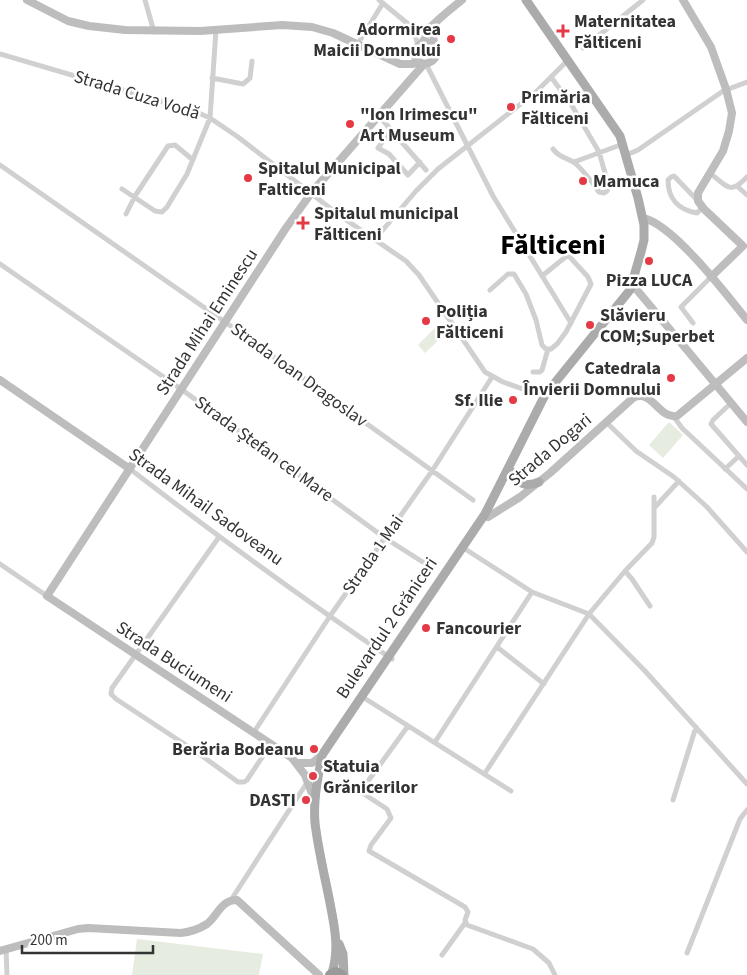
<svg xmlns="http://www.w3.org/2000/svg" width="747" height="975" viewBox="0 0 747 975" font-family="'Source Sans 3',sans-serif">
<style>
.green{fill:#e6ecdf}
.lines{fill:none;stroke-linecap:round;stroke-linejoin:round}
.street{stroke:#d0d0d0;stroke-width:5}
.secondary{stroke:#bdbdbd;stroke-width:8}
.primary{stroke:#ababab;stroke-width:9}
.highway{stroke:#9a9a9a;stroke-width:10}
.poi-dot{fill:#e63946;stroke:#fff;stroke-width:2}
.labels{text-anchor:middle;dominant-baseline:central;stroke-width:5;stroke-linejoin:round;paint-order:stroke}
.poi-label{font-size:18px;font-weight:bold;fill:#333;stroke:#fff;text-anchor:start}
.street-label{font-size:18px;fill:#333;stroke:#fff}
.town-label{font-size:28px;font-weight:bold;fill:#000;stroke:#fff}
</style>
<rect width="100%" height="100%" fill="#fff"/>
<!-- green -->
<path class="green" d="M438,325L446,333L425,353L418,345Z
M669,422L683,435L663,458L649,445Z
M137,939L263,954L259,975H132Z"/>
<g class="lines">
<!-- street -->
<path class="street" d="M145,0L154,32
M379,0L413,28L418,45
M357,45L383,3
M583,48L643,0
M0,54L194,111L210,118L238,137L339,215L406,261L419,275L485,372L503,382L534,393L545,395
M426,64L493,196L571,323
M551,77L571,104L599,152L609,187L607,191L604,193L599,192C592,182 585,172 576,164C568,157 560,159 553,149
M212,78L243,84L250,78L252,61
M726,90L747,82
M379,116L426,170
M391,130L378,148L389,154L408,175L420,162
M631,153L638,150L726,89
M574,162L623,144
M0,165L225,322L473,500
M711,174C728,187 730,195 747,177
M738,187L747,195
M122,189L155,211L162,212L167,207L187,174L210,118L216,30
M698,201L674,176L671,177L668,180C668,199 679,210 697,213L703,207
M126,214L135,196L168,146L175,145L193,160
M375,239L416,191L438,169L536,92L568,60
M0,264L181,389L385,538L429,566
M490,290L508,274H514L526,294L536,320L542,345L546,349H551L557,344L566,332L591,284L588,277L568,255L542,276
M693,323L681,307L711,277
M533,372H540L542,370L548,349
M731,403L713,420L711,424L747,465
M674,417L682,428L747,489
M606,422L636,451L674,477L707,507L747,552
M130,469C216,535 303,599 392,659
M725,469L739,456
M655,507L679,481
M219,537L112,688L111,694L116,699L198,753L238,782H244L247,780L271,744
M462,547L532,592L589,614L645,671L747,784
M0,564L47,596
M625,571L632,579L650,606
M497,647L544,684
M361,696L511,791
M408,726L363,788L362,791L364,794L387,809L391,818L371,845L369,851L465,907L468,912L465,920L467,925L533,949L549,963L555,975
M254,732L330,616L432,471L492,377
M435,742L532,592
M485,773L589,614L625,571L652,543L654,537V497
M673,800L696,727
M231,900L308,781
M6,949L7,975
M687,953L740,819L747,810
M442,955L465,923"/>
<!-- secondary -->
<path class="secondary" d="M27,0L68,21L89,26L125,30L200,31L282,25L312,27L333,33L400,64H413L417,61
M683,0L711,47L726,89L732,113L729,131L723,151L698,193V201L704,209L743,246L711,277
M413,28L423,30L430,27
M422,43H429L435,49V58C429,67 412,65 415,51C416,46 419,46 422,43C425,39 426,33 429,29C439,18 451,9 462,0
M434,46L433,32L436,23
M643,218C673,224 727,295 747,320
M632,284L747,422
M0,380L130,469
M488,517L520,497L550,473L633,398C652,388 658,419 677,416L747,358
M297,763H312L322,755
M314,799L305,775L292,758L47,596L286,228L312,192L424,64
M0,951L78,929L88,928L181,933C190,932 199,929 207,924C218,915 221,900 237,900L319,975"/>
<!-- primary -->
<path class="primary" d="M512,472C518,485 527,487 539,482
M339,944L343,954L344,975
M332,973C340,948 334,924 329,898C324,873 318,848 315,823C313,799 318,778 322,755L485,514L545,395L630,290L641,252L644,240V225L638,198L620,136L526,0"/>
<!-- highway -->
<path class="highway" d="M330,975L336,972L342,975"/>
</g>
<!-- markers -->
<g class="poi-dot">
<path d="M560.5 23.5h5v5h5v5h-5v5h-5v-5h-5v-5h5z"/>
<circle cx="451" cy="39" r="5"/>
<circle cx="511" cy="107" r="5"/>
<circle cx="350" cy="124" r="5"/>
<circle cx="248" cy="178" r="5"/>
<circle cx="583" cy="181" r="5"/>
<path d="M300.5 215.5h5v5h5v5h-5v5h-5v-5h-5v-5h5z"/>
<circle cx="649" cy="261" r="5"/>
<circle cx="426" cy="321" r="5"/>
<circle cx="590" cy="325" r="5"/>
<circle cx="671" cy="378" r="5"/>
<circle cx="513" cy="400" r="5"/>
<circle cx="426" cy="628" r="5"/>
<circle cx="314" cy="749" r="5"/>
<circle cx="313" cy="776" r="5"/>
<circle cx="306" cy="800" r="5"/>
</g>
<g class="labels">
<!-- poi labels -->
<g class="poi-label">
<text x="574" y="21">Maternitatea<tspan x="574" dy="21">Fălticeni</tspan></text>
<text x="441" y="29" text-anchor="end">Adormirea<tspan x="441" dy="21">Maicii Domnului</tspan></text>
<text x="521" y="97">Primăria<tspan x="521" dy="21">Fălticeni</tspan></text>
<text x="360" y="114">"Ion Irimescu"<tspan x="360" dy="21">Art Museum</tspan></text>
<text x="258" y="168">Spitalul Municipal<tspan x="258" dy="21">Falticeni</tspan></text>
<text x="593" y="181">Mamuca</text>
<text x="314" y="213">Spitalul municipal<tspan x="314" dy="21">Fălticeni</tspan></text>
<text x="649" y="280" text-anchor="middle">Pizza LUCA</text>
<text x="436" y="311">Poliția<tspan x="436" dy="21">Fălticeni</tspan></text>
<text x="600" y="315">Slăvieru<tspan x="600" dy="21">COM;Superbet</tspan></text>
<text x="661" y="368" text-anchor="end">Catedrala<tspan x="661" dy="21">Învierii Domnului</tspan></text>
<text x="503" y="400" text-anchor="end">Sf. Ilie</text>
<text x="436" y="628">Fancourier</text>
<text x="304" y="749" text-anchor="end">Berăria Bodeanu</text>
<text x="323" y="766">Statuia<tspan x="323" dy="21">Grănicerilor</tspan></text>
<text x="296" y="800" text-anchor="end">DASTI</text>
</g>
<!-- street labels -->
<g class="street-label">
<text transform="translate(137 95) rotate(17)">Strada Cuza Vodă</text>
<text transform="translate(207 322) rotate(-57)">Strada Mihai Eminescu</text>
<text transform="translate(299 375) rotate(36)">Strada Ioan Dragoslav</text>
<text transform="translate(264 449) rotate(36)">Strada Ștefan cel Mare</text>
<text transform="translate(550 450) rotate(-40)">Strada Dogari</text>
<text transform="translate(206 507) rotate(36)">Strada Mihail Sadoveanu</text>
<text transform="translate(373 555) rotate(-55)">Strada 1 Mai</text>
<text transform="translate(387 628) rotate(-56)">Bulevardul 2 Grăniceri</text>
<text transform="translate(174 662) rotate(33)">Strada Buciumeni</text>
</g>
<!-- town labels -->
<g class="town-label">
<text x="553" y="245">Fălticeni</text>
</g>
</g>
<!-- scale -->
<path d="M22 945v8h131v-8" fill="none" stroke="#333333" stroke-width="2.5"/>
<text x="30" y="945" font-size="15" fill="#333333" stroke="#ffffff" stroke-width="4" paint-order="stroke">200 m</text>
</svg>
